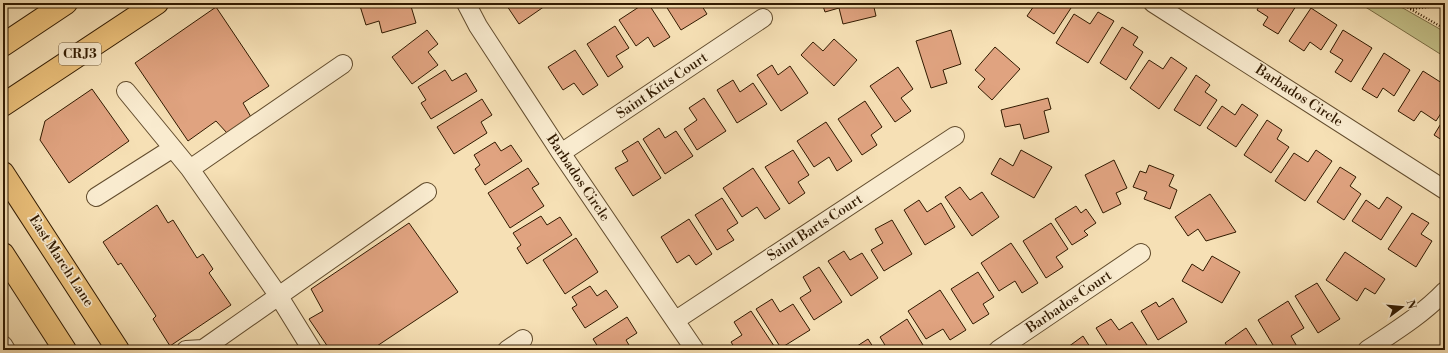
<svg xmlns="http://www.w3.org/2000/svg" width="1448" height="353" viewBox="0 0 1448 353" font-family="'Libre Bodoni',serif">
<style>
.green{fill:#c3c088;stroke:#7a6d44}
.building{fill:#e0a380;stroke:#311a00}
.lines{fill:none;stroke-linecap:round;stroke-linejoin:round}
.minor-casing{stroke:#624c2d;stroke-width:20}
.major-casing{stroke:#311a00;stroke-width:24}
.path{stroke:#311a00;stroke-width:2.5;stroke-dasharray:1 2;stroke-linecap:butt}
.minor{stroke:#f9ebcf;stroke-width:18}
.major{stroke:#ebc07a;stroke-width:22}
.labels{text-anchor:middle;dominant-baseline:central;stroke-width:3.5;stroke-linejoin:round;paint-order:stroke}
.shield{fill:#f9ebcf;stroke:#6d593e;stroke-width:1}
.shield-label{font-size:13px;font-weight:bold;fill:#311a00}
.street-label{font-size:14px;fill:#311a00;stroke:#f9ebcf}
</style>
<rect width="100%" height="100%" fill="#f6e0b5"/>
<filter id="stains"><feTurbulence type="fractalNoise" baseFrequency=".005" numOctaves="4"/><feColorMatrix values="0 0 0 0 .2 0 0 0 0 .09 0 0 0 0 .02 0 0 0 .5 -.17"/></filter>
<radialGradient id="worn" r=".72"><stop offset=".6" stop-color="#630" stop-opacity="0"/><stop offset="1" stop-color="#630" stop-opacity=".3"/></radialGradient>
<!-- green -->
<path class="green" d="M1359,3H1394L1445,32V57Z"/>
<!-- building -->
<path class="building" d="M370,3H410L416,23L382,33L379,21L366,25L360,6Z
M505,3H543L545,6L519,24Z
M645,3H648L670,37L654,47L648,37L636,46L619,20Z
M664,3H700L707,14L681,30Z
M822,3H873L876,16L843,24L839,8L825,12Z
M1036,3H1064L1071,8L1054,34L1027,16Z
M1261,3H1298L1278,34L1263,25L1268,17L1257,10Z
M216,7L269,86L243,103L251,117L227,133L216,121L188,141L135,63Z
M1311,8L1337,25L1321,50L1310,42L1304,51L1289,41Z
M1098,12L1114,21L1088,63L1056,43L1074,14L1090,24Z
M615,26L629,48L616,56L623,67L608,77L587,44Z
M1122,27L1138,37L1133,45L1143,52L1126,80L1100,63Z
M427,30L438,44L428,52L438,65L412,84L392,57Z
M951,30L961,64L943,70L947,83L931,88L916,41Z
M1343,30L1372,48L1351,82L1335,72L1343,60L1330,52Z
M834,39L857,60L834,86L801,55L813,42L823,51Z
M995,47L1020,69L992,100L978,87L985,79L975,70Z
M575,50L598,85L583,95L574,83L563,90L548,67Z
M1384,53L1410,70L1394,96L1383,88L1377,98L1362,89Z
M1171,57L1187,68L1159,109L1130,88L1149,60L1163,69Z
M772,65L778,75L790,66L808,93L781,111L757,75Z
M898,67L913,89L901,98L911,111L895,122L870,86Z
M445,70L452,81L466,73L477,91L431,119L421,103L426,100L418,87Z
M1423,71L1445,85V107L1436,121L1421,111L1414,121L1398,111Z
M1196,75L1210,85L1205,92L1217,100L1200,126L1174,110Z
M733,80L740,92L753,83L767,104L737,123L717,90Z
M92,89L129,141L69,183L40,140L45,121Z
M704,98L726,131L697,150L684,129L697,120L689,108Z
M1048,98L1051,109L1044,111L1049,132L1024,139L1020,124L1005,127L1001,110Z
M482,99L492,115L481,122L487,133L454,154L437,127Z
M865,101L882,127L871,135L877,145L862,155L838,119Z
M1242,104L1258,115L1236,147L1207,128L1222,106L1235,115Z
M1445,117V142L1434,135Z
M1267,120L1282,130L1277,139L1289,147L1271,173L1244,155Z
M826,122L852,161L837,171L829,157L814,167L797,141Z
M659,128L665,138L676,131L693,156L665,174L643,139Z
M638,141L661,178L633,196L615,168L628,161L622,151Z
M495,142L501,151L511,145L522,161L485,185L475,169L480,165L474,155Z
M793,150L809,175L798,182L805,193L789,204L765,167Z
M1021,150L1052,167L1034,198L991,174L1000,158L1013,166Z
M1316,150L1332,161L1305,201L1275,181L1294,153L1308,162Z
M1114,160L1127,188L1116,193L1121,204L1103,213L1085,175Z
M1149,165L1174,175L1169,186L1177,190L1170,209L1144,199L1147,192L1133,187L1140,171L1146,173Z
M1340,167L1356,177L1350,186L1361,194L1344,220L1317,202Z
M528,168L539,184L532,188L544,206L510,228L488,193Z
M753,168L780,209L765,219L757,207L742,217L723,188Z
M960,187L970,200L982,192L999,217L972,236L945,197Z
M1210,194L1236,232L1206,241L1198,229L1188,236L1175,217Z
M1387,197L1402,207L1381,240L1352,221L1366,200L1379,209Z
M722,198L738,223L727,230L734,240L717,250L695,215Z
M919,200L927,212L941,203L955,227L925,245L904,210Z
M157,205L168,223L173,220L197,258L203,254L213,269L209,273L231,305L170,346L153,319L156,316L121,263L118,265L103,242Z
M1076,206L1081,213L1086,209L1096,223L1084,231L1088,235L1072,245L1055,219Z
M1412,213L1429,223L1421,234L1432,241L1416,267L1388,249Z
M541,216L547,225L560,217L572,235L527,264L517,248L521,245L513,233Z
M689,219L712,254L696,265L689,255L677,263L661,237Z
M892,220L912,254L884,271L871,250L883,243L875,229Z
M409,223L458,292L371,350H330L309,319L323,311L311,289Z
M1051,223L1068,249L1056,257L1063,267L1046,278L1023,241Z
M576,238L598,272L565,294L543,260Z
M1011,243L1038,283L1022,293L1015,281L999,291L981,263Z
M844,251L850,260L862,253L878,278L851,296L828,261Z
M1345,252L1385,279L1375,294L1365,288L1357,301L1326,280Z
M1212,256L1240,272L1222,303L1182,281L1192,264L1203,271Z
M819,267L842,302L814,320L800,298L811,291L803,277Z
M978,272L994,297L983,304L989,314L973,324L951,289Z
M1317,283L1340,319L1318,333L1295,296Z
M590,286L597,296L606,290L618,307L585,328L572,308L577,305L572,297Z
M940,290L966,330L950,340L943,329L926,339L908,311Z
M1173,298L1187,322L1158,340L1141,311L1156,302L1159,307Z
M772,299L780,312L793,304L810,330L781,348L756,309Z
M1288,301L1304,328L1291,336L1299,350H1276L1258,320Z
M751,311L776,349L774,350H736L731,342L742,335L734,322Z
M627,317L637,333L626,340L632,350H600L593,339Z
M907,319L923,345L916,350H888L880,337Z
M1111,319L1119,330L1132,322L1147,345L1140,350H1110L1096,328Z
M1246,328L1260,350H1230L1225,343Z
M1083,336L1092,350H1069L1068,347Z
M868,339L875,350H851Z"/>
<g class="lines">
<!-- minor casing -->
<g class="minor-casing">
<path id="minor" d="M466,3L478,26L561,153L695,350
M1153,3L1445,190
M126,91L190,169
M561,153L763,18
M96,197L173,148
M676,320L955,136
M3,345L6,350
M186,350L203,349L427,192
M312,350L278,295L190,169L343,64
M507,350L523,339
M998,350L1141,253
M1367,350C1394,332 1422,315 1445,291"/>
</g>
<!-- major casing -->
<g class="major-casing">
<path id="major" d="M3,45L66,3
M3,105L157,3
M3,173L118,350
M3,254L65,350"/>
</g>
<!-- path -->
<path class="path" d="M1400,3L1445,29
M1410,9L1445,5"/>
<!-- minor -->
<use href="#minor" class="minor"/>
<!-- major -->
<use href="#major" class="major"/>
</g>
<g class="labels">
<!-- shield labels -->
<rect class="shield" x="59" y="43" width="42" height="22" rx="3"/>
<g class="shield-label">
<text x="80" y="54">CR J3</text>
</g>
<!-- street labels -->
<g class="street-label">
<text transform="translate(662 86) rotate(-34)">Saint Kitts Court</text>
<text transform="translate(1299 96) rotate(33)">Barbados Circle</text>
<text transform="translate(578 178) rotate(56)">Barbados Circle</text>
<text transform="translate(815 228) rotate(-33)">Saint Barts Court</text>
<text transform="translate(61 261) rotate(57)">East March Lane</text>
<text transform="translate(1069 302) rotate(-34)">Barbados Court</text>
</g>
</g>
<!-- margin -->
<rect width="1448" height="353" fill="none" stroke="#f6e0b5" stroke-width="16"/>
<rect x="4" y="4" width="1440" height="345" fill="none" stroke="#311a00" stroke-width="2"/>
<rect x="8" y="8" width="1432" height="337" fill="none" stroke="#311a00"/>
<!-- north arrow -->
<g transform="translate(1402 307) rotate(74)" stroke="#f9ebcf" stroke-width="3" paint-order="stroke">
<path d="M0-3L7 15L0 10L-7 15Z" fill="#311a00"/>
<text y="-6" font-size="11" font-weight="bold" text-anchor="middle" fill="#311a00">N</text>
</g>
<rect width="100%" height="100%" filter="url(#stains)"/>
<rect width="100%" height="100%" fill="url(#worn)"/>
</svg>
